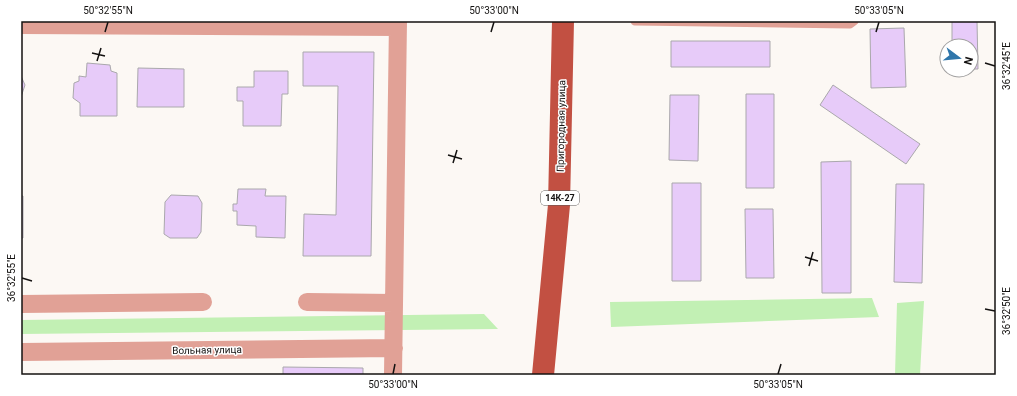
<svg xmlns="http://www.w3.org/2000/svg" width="1017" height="396" viewBox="0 0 1017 396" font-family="Roboto,sans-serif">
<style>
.green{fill:#c2f0b4}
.building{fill:#e7cbf9;stroke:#aaa8ac}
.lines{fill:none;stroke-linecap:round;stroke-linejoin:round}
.lane{stroke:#e1a196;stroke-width:9}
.street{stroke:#e1a196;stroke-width:18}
.primary{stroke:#c25042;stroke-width:22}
.ticks{fill:none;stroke:#141211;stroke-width:1.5}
.labels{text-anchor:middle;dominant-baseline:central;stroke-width:3;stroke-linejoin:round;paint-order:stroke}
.shield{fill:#fff;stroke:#5a5958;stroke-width:1}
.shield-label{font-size:9px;font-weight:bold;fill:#141211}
.street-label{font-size:10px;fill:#141211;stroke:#fff}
.neatline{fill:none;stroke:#141211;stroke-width:1.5}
.ticks-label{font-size:10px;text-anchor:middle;fill:#141211}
</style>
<rect width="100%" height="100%" fill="#fcf8f4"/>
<!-- green -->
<path class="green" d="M872,298L879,317L611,327L610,302Z
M924,301L920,375H895L897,303Z
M484,314L498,329L21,334V320Z"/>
<!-- building -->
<path class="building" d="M952,21H977L978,69H971V46H952Z
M904,28L906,87L871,88L870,29Z
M671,41H770V67H671Z
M303,52H374L371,256H303L304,214L336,215L338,86H303Z
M87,63L110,65L111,71L117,73V116H80V103L73,98L74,83L79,81V76L86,77Z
M138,68L184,69V107H137Z
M254,71H288V94H282L281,126H243V101H237V87H254Z
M21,76L25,85L21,97Z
M833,85L920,144L906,164L820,105Z
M746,94H774V188H746Z
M670,95H699L698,161L669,160Z
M851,161V293H822L821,162Z
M672,183H701V281H672Z
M896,184H924L922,283L894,282Z
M238,189H266L265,196H286L285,238L256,237V226L237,225V211H233V204H237Z
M171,195L198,196L202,203L201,232L197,238H170L164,234L165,202Z
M21,196H23V238H21Z
M745,209H773L774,278H746Z
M283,367L363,368V375H283Z"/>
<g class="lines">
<!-- lane -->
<path class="lane" d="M635,21L850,24L854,21"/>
<!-- street -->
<path class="street" d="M21,25L398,27
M307,302L394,303
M21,304L203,302
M21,352L394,348
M393,375L398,21"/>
<!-- primary -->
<path class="primary" d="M543,375L559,205L563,21"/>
</g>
<!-- ticks -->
<path class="ticks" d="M105,32L108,22M491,32L494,22M876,32L879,22M92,53L105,56M97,61L101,48M985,63L995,66M448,155L462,159M453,163L457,150M805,257L818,261M809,266L813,252M22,278L32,281M985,309L995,311M393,374L395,364M778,374L781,364"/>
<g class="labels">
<!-- shield labels -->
<rect class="shield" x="541" y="191" width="38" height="14" rx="3"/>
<g class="shield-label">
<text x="560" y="198">14К-27</text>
</g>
<!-- street labels -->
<g class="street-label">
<text transform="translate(561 126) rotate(-89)">Пригородная улица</text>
<text transform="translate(207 350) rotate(-1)">Вольная улица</text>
</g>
</g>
<!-- border -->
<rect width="1017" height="396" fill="none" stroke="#ffffff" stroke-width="44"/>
<!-- north arrow -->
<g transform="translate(959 58) rotate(106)"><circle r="19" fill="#ffffff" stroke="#a1a0a0"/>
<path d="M0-3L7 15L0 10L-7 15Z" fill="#2f76ab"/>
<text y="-6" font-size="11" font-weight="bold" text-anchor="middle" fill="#141211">N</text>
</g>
<rect x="22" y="22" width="973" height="352" class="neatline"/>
<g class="ticks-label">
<text x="108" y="14">50°32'55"N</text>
<text x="494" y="14">50°33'00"N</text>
<text x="879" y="14">50°33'05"N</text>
<text transform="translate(1006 66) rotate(-90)" y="4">36°32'45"E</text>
<text transform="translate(11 278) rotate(-90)" y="4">36°32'55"E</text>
<text transform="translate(1006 311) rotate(-90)" y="4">36°32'50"E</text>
<text x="393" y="388">50°33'00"N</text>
<text x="778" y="388">50°33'05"N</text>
</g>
</svg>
